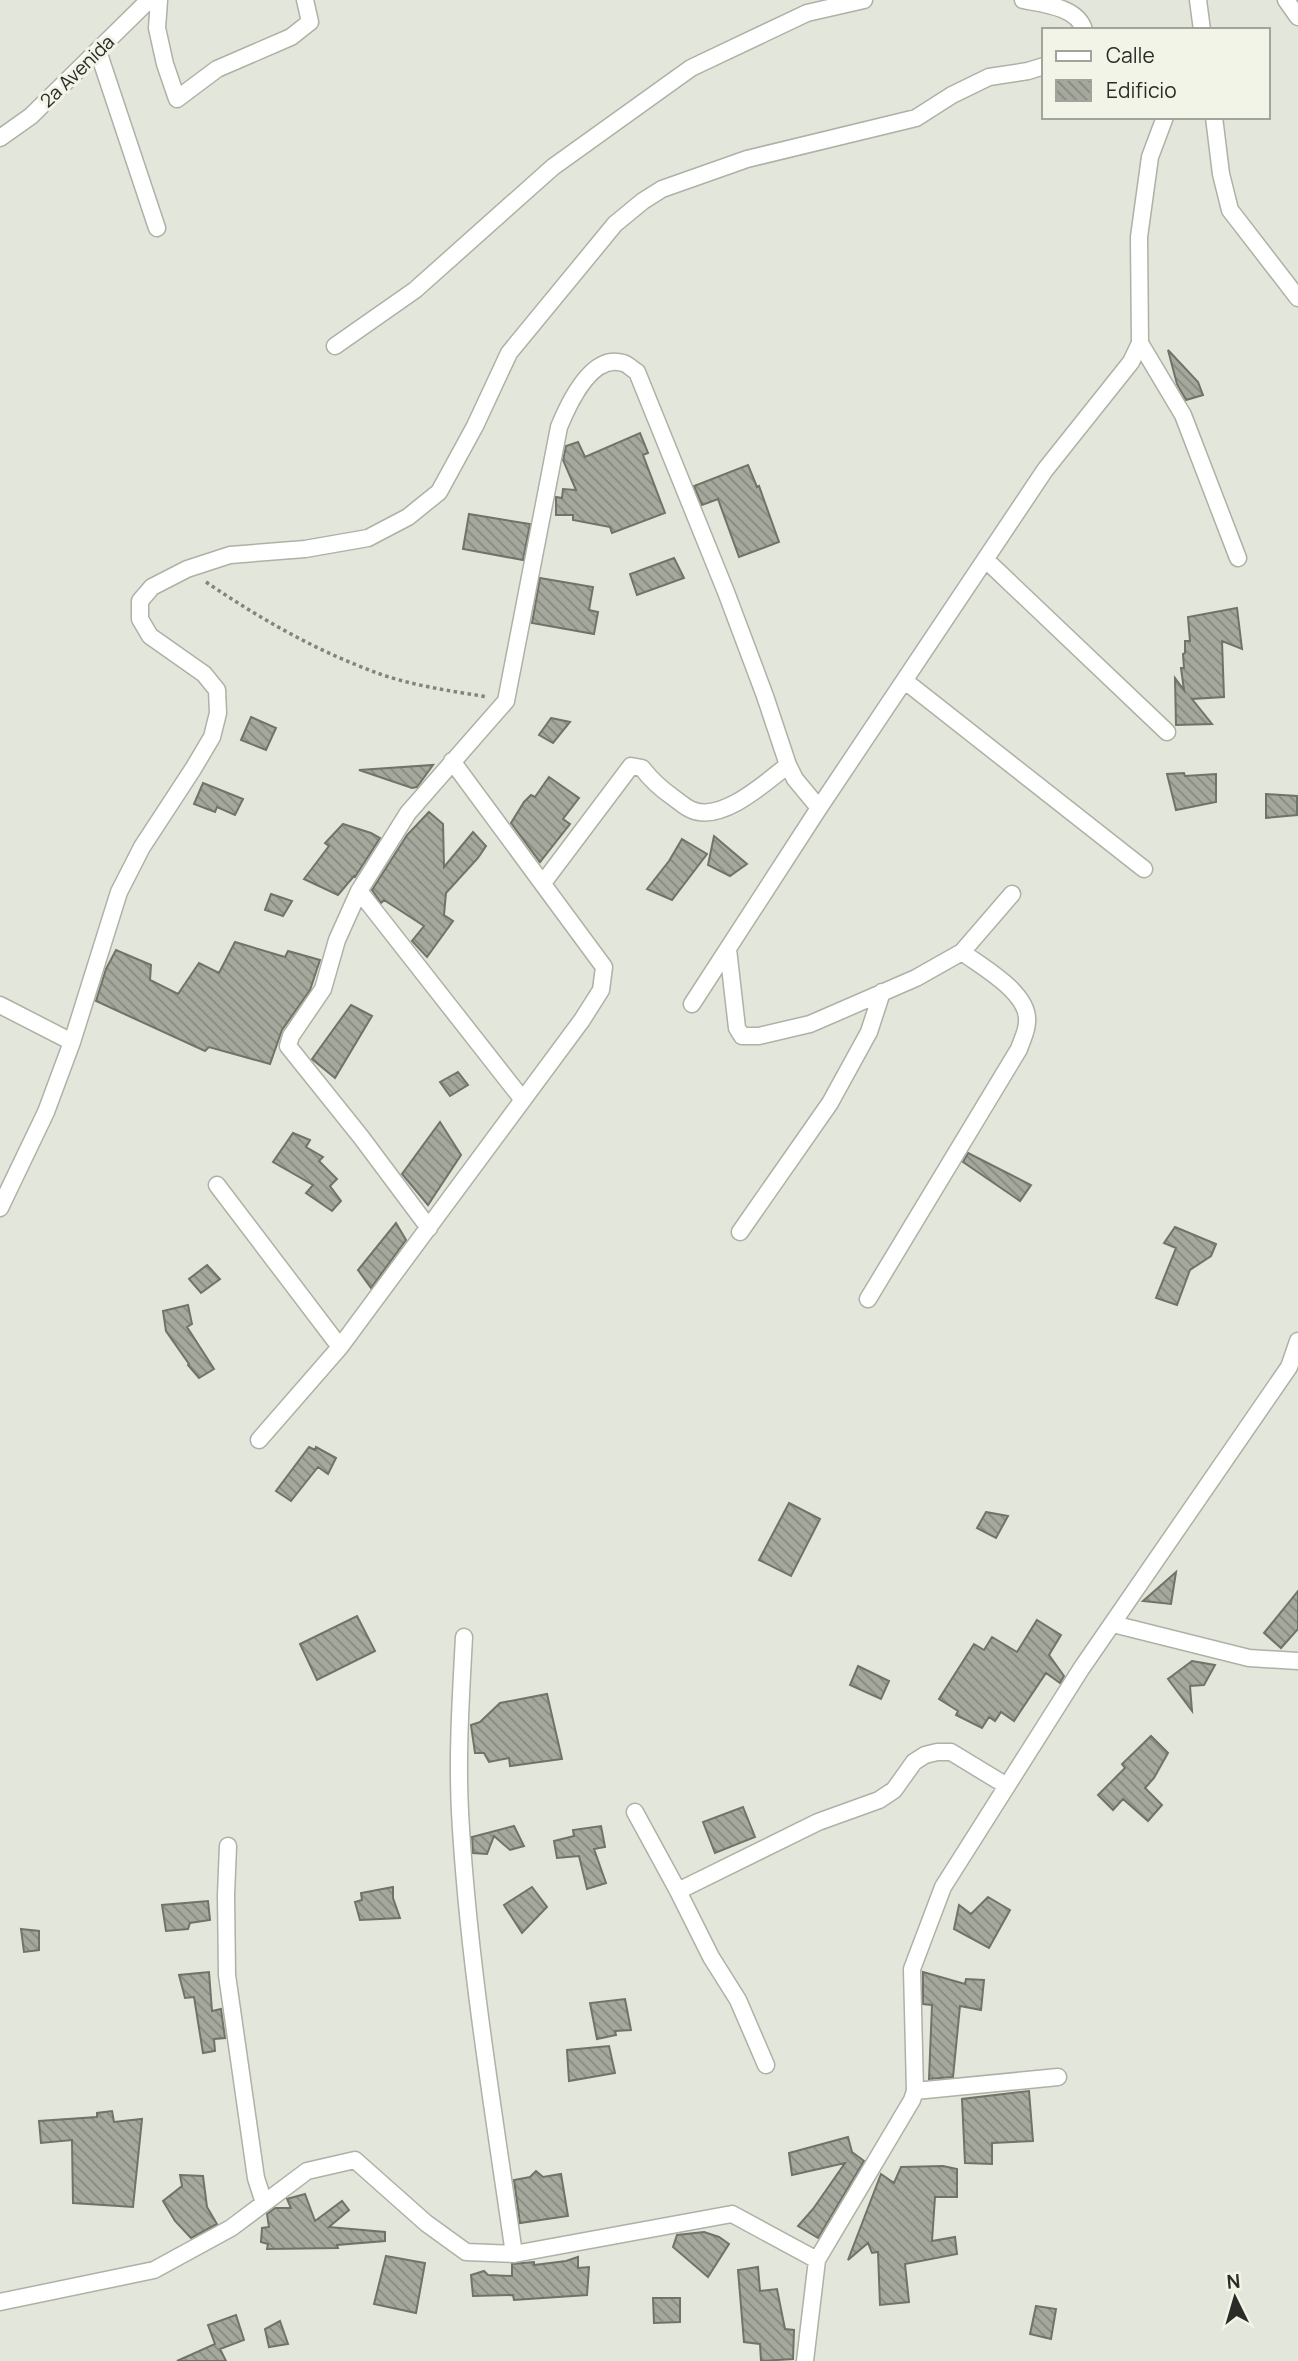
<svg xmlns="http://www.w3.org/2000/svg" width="1298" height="2361" viewBox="0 0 1298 2361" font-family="Manrope,sans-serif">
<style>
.building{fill:url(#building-back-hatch);stroke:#707368;stroke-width:2}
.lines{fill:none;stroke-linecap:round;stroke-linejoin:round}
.street-casing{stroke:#aeb1a5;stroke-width:19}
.path{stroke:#82847d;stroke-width:3.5;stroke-dasharray:3.5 3.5;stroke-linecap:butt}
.street{stroke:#fff;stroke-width:16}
.labels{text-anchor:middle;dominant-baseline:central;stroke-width:6;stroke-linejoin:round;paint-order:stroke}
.street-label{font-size:19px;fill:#2b2c28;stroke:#f1f4e7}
</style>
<defs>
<pattern id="building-back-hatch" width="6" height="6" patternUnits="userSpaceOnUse" patternTransform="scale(1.75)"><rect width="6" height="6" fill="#a5a89d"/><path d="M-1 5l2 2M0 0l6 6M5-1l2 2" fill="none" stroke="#878980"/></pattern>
</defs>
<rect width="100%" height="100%" fill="#e3e6da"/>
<!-- building -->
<path class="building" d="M1168,350L1198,382L1203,395L1186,400L1177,384Z
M640,433L648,453L643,455L665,513L612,533L610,527L573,520V515H556V497L562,498L563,489L576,490L563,460L566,446L578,442L585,457Z
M748,465L757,487L759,486L779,542L739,557L718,499L702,505L694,486Z
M469,514L530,524L523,560L463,549Z
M674,558L684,578L637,595L630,574Z
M540,578L593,587L589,610L598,612L594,634L532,623Z
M1237,608L1242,649L1222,641L1224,697L1192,699L1212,724L1176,725L1175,678L1184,690L1181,668H1184L1183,654L1185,653V641H1190L1188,617Z
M251,717L276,728L266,750L241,740Z
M551,718L570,722L553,743L539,735Z
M433,765L417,787L412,788L359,770Z
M1184,773L1185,776L1216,774V802L1176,810L1167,774Z
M549,777L579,798L563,819L570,824L540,862L511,823L524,802L531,795L535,797Z
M203,783L243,799L235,815L217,807L215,812L194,804Z
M1266,794L1297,796V815L1266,818Z
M429,812L443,824L444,867L473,832L486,846L478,858L446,893L444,915L453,921L427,957L412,941L424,926L384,900L381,903L372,890L407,835Z
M343,824L371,833L380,838L355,877L354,876L338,895L304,879L329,846L325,843Z
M714,836L747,864L730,876L708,865Z
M682,839L707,854L672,900L647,889L669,861Z
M271,894L292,901L283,916L265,910Z
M235,942L285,957L288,951L320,960L310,990L282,1030L270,1064L209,1047L205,1051L96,1001L106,969L116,950L151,965L150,980L178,994L199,963L219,973Z
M351,1005L372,1016L335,1078L312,1059Z
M458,1072L468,1085L450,1096L440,1082Z
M440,1122L461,1155L428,1205L402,1174Z
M293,1133L310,1140L306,1147L323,1157L319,1161L337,1179L330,1186L341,1201L332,1211L306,1193L313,1185L273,1162Z
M968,1153L1031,1185L1020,1201L963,1162Z
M396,1223L406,1240L371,1288L358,1270Z
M1175,1227L1216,1244L1211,1256L1190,1270L1177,1305L1156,1298L1176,1248L1164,1243Z
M207,1265L220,1279L201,1293L189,1279Z
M188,1305L192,1324L187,1327L214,1369L199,1378L188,1365L189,1364L166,1331L163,1311Z
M309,1447L315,1450L316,1447L336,1458L328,1474L318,1467L291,1501L276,1491Z
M789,1503L820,1519L791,1576L759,1560Z
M986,1512L1008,1516L996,1538L977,1528Z
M1176,1572L1171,1604L1143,1601L1159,1587Z
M1298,1591V1629L1281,1648L1264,1633Z
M357,1616L375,1651L317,1680L300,1644Z
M1037,1620L1061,1635L1049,1655L1064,1676L1060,1683L1046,1673L1014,1721L1001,1712L995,1721L989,1717L982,1728L956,1715L958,1711L939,1699L974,1644L984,1650L992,1637L1017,1652Z
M1192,1661L1215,1665L1204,1685L1190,1686L1192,1711L1168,1679Z
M858,1666L889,1681L881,1699L850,1685Z
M547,1694L562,1759L510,1766L509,1758L489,1762L484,1753H475L471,1725L480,1722L500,1703Z
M1151,1736L1168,1753L1154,1778L1145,1788L1162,1805L1148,1821L1123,1799L1113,1810L1098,1795L1125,1768L1122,1764Z
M743,1807L755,1837L715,1853L703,1822Z
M514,1826L524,1846L510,1850L494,1836L487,1854L473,1853L472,1837Z
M601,1826L605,1847L594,1849L606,1883L587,1889L579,1856L557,1858L554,1841L574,1836L573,1830Z
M393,1887V1898L400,1918L360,1920L355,1902L362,1900L361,1893Z
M532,1887L547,1907L522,1933L504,1905Z
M988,1897L1010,1910L989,1948L954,1929L959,1905L971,1914Z
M208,1901L210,1920L190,1923L188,1929L166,1931L162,1905Z
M21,1929L39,1931V1950L24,1952Z
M209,1972L212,2011L221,2009L225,2038L214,2039L215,2051L203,2053L194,1997L185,1998L179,1975Z
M923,1972L965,1984L966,1979L984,1980L981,2010L960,2006L953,2077L929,2079L932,2005L923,2004Z
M625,1999L631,2030L615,2031L616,2035L597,2039L590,2003Z
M609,2046L615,2073L569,2081L567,2050Z
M1029,2091L1033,2141L992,2143V2164L965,2163L962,2099Z
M112,2111L114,2122L142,2119L133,2207L73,2203L72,2140L41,2143L39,2121L97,2117V2113Z
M848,2137L852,2152L864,2161L818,2238L798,2226L813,2209L845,2163L792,2175L789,2153Z
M943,2166L957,2169V2197H935L932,2241L955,2237L957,2254L905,2264L909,2302L880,2305L878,2252L872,2253L868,2243L848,2260L881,2174L894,2183L901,2167Z
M536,2171L543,2177L561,2174L568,2216L520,2223L514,2180L530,2177Z
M180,2175L203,2176L207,2207L217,2224L191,2238L175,2221L163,2201L182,2186Z
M305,2194L315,2221L342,2201L349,2210L329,2227L385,2232V2241L337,2245L338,2248L267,2249L268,2244L261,2242L262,2228L269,2227L267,2214L275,2208H291L287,2199Z
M704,2232L719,2237L729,2244L708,2277L673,2247L677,2235Z
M386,2256L425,2263L416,2313L374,2304Z
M578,2257V2268L589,2267L587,2295L514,2300L513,2295L473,2296L471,2275L484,2271L488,2275L512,2276V2264L534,2262V2265L566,2261Z
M758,2267L760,2291L777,2289L785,2329L794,2330L793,2359L761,2361L760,2344L744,2342L738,2270Z
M653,2298H680V2322L654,2323Z
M1036,2306L1056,2309L1051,2339L1030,2334Z
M236,2315L244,2340L220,2349L226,2361H177L215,2344L208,2325Z
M280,2321L288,2344L269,2347L265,2329Z"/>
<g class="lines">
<!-- street casing -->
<g class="street-casing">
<path id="street" d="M159,0L157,28L165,64L177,99L217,69L291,37L310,22L305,0
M1023,0C1043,4 1078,7 1084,30
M1198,0L1202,30
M1286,0L1298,17
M98,51L157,228
M1214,117L1221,174L1230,210L1298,298
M0,138L31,116L149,0
M1140,343L1183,415L1238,558
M335,346L415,290L553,167L691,68L807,13L864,0
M986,560L1167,732
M905,681L1144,869
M543,883L631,766L642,768C652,781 661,789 674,798C680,802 686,808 692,810C722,823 766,782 788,765
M359,891L523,1100
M728,949L737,1028L742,1036H759L810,1024L916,978L962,952L1012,894
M692,1004L819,808L1045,470L1131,362L1140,343L1139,237L1150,157L1165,117
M0,1005L72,1042
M217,1185L340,1347
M0,1208L46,1112L72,1042L119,892L142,847L193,769L212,737L218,713L217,690L204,674L150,636L140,619V601L152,587L187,569L230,555L305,549L368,538L408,517L439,492L475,426L509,353L615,224L643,201L662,189L747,159L916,118L952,95L989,77L1028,71L1044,66
M429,1228L361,1137L288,1046L291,1036L323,989L337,940L359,891L408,813L506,701L559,427C568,405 591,353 623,363C628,364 633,370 637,372L726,592L765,696L788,765L795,779L819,808
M740,1232L830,1103L869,1032L882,992
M868,1299L1019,1049C1022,1040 1027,1031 1027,1022C1030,993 982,967 962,952
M259,1440L340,1347L582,1020L601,990L604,967L452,761
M1113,1624L1249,1658L1298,1661
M464,1637C461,1695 457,1753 460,1812C468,1960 493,2107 514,2254
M635,1812L678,1891L818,1822L879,1800L894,1790L914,1762L925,1755L937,1752H951L1007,1786
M228,1846L226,1895L227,1975L256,2178L264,2203
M678,1891L711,1957L738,2000L766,2065
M915,2091L1058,2077
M0,2302L154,2270L231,2228L307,2171L355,2160L426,2223L466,2252L514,2254L732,2214L817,2260
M805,2361L817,2260L912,2100L915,2091L912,1969L943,1887L1081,1669L1289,1367L1298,1341"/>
</g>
<!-- path -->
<path class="path" d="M206,582C259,618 313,649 372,671C407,685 451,691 488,697"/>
<!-- street -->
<use href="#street" class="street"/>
</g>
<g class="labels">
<!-- street labels -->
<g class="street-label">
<text transform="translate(77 71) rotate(-44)">2a Avenida</text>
</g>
</g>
<!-- legend -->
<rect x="1042" y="28" width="228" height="91" fill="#f1f4e7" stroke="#a2a49b" stroke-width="2"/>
<rect x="1056" y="51" width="35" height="10" fill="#ffffff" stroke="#a2a49b" stroke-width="2"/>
<text x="1106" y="63" font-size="21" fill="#2b2c28">Calle</text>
<rect x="1056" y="80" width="35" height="21" fill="url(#building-back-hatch)" stroke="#a2a49b" stroke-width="2"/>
<text x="1106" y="98" font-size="21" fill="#2b2c28">Edificio</text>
<!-- north arrow -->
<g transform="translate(1235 2298) rotate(355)" stroke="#f1f4e7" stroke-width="5" paint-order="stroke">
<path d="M0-5L12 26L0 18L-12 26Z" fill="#2b2c28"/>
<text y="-10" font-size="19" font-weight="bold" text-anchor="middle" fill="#2b2c28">N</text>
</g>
</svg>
